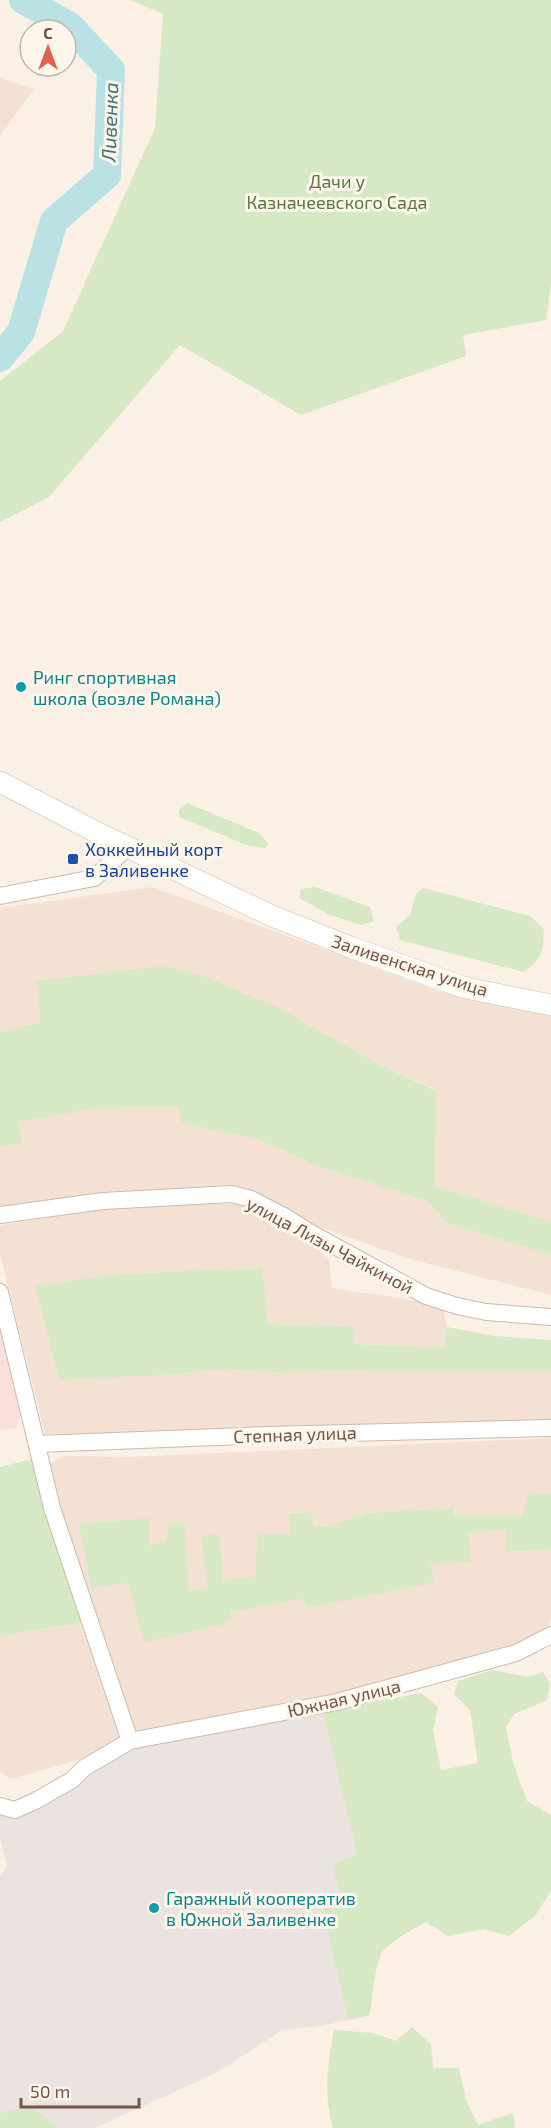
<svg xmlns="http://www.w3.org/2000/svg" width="551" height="2128" viewBox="0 0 551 2128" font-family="'Exo 2',sans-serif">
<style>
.residential{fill:#f3e1d4}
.commercial{fill:#fbe0d9}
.industrial{fill:#ebe3df}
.green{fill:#d7e8c4}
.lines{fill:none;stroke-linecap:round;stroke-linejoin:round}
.river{stroke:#bae2e4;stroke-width:28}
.minor-casing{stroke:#ceb9af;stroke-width:18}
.tertiary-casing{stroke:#ceb9af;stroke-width:22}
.minor{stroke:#fff;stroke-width:16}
.tertiary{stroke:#fff;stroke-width:21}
.culture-dot{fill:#0f9aa8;stroke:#fef5eb;stroke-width:2}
.transit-dot{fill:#1a4fb4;stroke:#fef5eb;stroke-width:2}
.labels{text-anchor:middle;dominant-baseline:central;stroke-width:6;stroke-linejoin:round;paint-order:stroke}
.park-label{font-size:18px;fill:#597843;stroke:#fef5eb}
.culture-label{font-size:18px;fill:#0d838f;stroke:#fef5eb;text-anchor:start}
.transit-label{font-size:18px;fill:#164399;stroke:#fef5eb;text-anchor:start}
.street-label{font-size:18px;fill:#73554b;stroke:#fef5eb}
.water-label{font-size:20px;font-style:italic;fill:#407578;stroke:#fef5eb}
</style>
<rect width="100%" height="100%" fill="#fbf0e5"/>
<!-- residential -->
<path class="residential" d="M0,78L34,89L0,136Z
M152,887L441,992L551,1013V1222L435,1186L436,1090L371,1060L37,982L40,1022L0,1032V908Z
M179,1107L182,1123L257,1139L320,1167L427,1201L447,1223L551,1255V1295L410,1259L304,1221L255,1194L225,1185L133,1192L0,1208V1147L22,1143L19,1122L96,1108Z
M189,1204H249L276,1216L329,1259L332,1288L400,1298L443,1308L447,1327L444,1347L354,1344L353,1326L268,1324L263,1268L199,1270L113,1275L170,1375L215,1369L281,1373L360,1370L375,1372H551V1423L45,1434L0,1254V1225L105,1209Z
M551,1438V1494H529L523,1516H453V1508L366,1513L324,1527H312L311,1512L290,1513L291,1534H257V1577L222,1581L219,1534L202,1536L208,1587L187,1591L167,1542L148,1545L149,1519L128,1583L231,1621L229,1612L303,1599L307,1607L434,1582L430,1565L469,1533L507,1530L504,1552L551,1549V1618L546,1631L510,1650L392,1683L134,1735L57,1507L48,1464L63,1456L130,1457Z
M91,1622L130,1741L113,1750L10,1779L0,1772V1636Z"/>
<!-- commercial -->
<path class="commercial" d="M0,1318L21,1415L16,1428L0,1431Z"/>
<!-- industrial -->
<path class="industrial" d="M321,1705L357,1854L343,1898L321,1906L348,2020L314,2027L282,2030L218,2072L95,2128H4L0,2108V1876L7,1866L0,1839V1806L15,1810L113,1750Z"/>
<!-- green -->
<path class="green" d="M130,0H551V283L546,320L463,335L466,356L301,415L180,345L49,497L0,522V381L63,331L155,128L163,14Z
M187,803L259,833L268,843L266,848L249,846L179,817V810Z
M315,887L370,907L374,921L361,925L330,915L299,898L301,889Z
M423,888L530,916L544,929C543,952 543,957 524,972L400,940L396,927L410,915L416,894Z
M162,966L201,975L279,1008L371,1060L436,1091L435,1186L551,1222V1255L447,1223L427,1201L320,1167L257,1139L182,1123L178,1107L96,1108L19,1122L22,1143L0,1147V1032L40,1022L37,981Z
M263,1268L268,1324L353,1326L354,1344L444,1347L447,1327L495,1336L551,1340V1372H375L360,1370L281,1373L215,1369L170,1375L59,1379L35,1286L113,1275L199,1270Z
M32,1459L50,1529L82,1623L0,1636V1467Z
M529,1494H551V1549L504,1552L507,1530L469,1533L470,1561L430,1565L435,1582L307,1608L303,1599L230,1612L232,1622L144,1642L128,1583L91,1587L79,1524L149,1518V1545L167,1542L169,1525L185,1524L188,1591L208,1587L201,1536L219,1534L223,1581L256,1576L257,1534H291L289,1513L312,1512L313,1527H325L366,1513L453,1508L454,1516H522Z
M492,1670L528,1677L543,1672L550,1684L547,1700L514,1714L506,1727L513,1762L527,1801L551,1815V1891L535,1916L509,1936L484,1929L448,1936L426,1922C412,1930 394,1939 383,1951C375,1961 372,2001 370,2015L348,2020L321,1905L342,1897L332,1866L357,1854L321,1705L335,1709L421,1693L438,1707L433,1730L441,1770L478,1763L470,1710L454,1694L458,1681Z
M412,2027L431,2044L433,2068H459L466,2100L478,2125L513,2113L515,2128H333C323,2096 328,2062 334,2030L373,2033L396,2041Z
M31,2108L55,2123V2128H0V2110L1,2113Z"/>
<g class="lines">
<!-- river -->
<path class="river" d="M0,358L21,332L54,221L107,175L111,70L70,26L23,0"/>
<!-- minor casing -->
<g class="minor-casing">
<path id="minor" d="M0,896L94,878L128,847
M0,1215L103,1201L232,1194L251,1199L282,1215L311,1233L426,1296L457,1306L486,1312L551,1317
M0,1292L52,1508L130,1741
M38,1444L267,1435L551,1428
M0,1806L15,1810L35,1801L72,1780L84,1768L130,1741L337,1702L516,1653L551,1635"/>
</g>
<!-- tertiary casing -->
<g class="tertiary-casing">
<path id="tertiary" d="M0,782L98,833L272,916L353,948L466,988L551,1005"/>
</g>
<!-- minor -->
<use href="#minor" class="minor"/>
<!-- tertiary -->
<use href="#tertiary" class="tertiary"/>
</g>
<!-- markers -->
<g class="culture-dot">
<circle cx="21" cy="687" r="6"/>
<circle cx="154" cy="1908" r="6"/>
</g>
<rect class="transit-dot" x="67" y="853" width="12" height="12" rx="3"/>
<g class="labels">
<!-- park labels -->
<g class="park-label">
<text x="337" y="181">Дачи у<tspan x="337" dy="21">Казначеевского Сада</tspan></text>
</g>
<!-- culture labels -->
<g class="culture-label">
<text x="33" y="677">Ринг спортивная<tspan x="33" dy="21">школа (возле Романа)</tspan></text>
<text x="166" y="1898">Гаражный кооператив<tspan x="166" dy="21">в Южной Заливенке</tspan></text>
</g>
<!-- transit labels -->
<g class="transit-label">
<text x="85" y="849">Хоккейный корт<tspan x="85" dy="21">в Заливенке</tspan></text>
</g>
<!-- street labels -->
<g class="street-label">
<text transform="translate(410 965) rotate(18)">Заливенская улица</text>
<text transform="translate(330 1245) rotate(28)">улица Лизы Чайкиной</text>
<text transform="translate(295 1434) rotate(-2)">Степная улица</text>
<text transform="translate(344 1698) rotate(-13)">Южная улица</text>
</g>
<!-- water labels -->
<g class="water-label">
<text transform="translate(109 122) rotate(-88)">Ливенка</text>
</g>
</g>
<!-- north arrow -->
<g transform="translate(48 48)"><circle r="28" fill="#fef5eb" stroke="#c6b5ab" stroke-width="1.5"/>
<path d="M0-4.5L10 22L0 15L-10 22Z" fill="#e0604f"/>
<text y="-9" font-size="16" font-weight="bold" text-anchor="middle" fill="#73554b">С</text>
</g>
<!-- scale -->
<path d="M21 2098v9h118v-9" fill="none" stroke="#73554b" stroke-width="3"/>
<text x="30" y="2098" font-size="18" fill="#73554b" stroke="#fef5eb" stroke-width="4.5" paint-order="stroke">50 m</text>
</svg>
